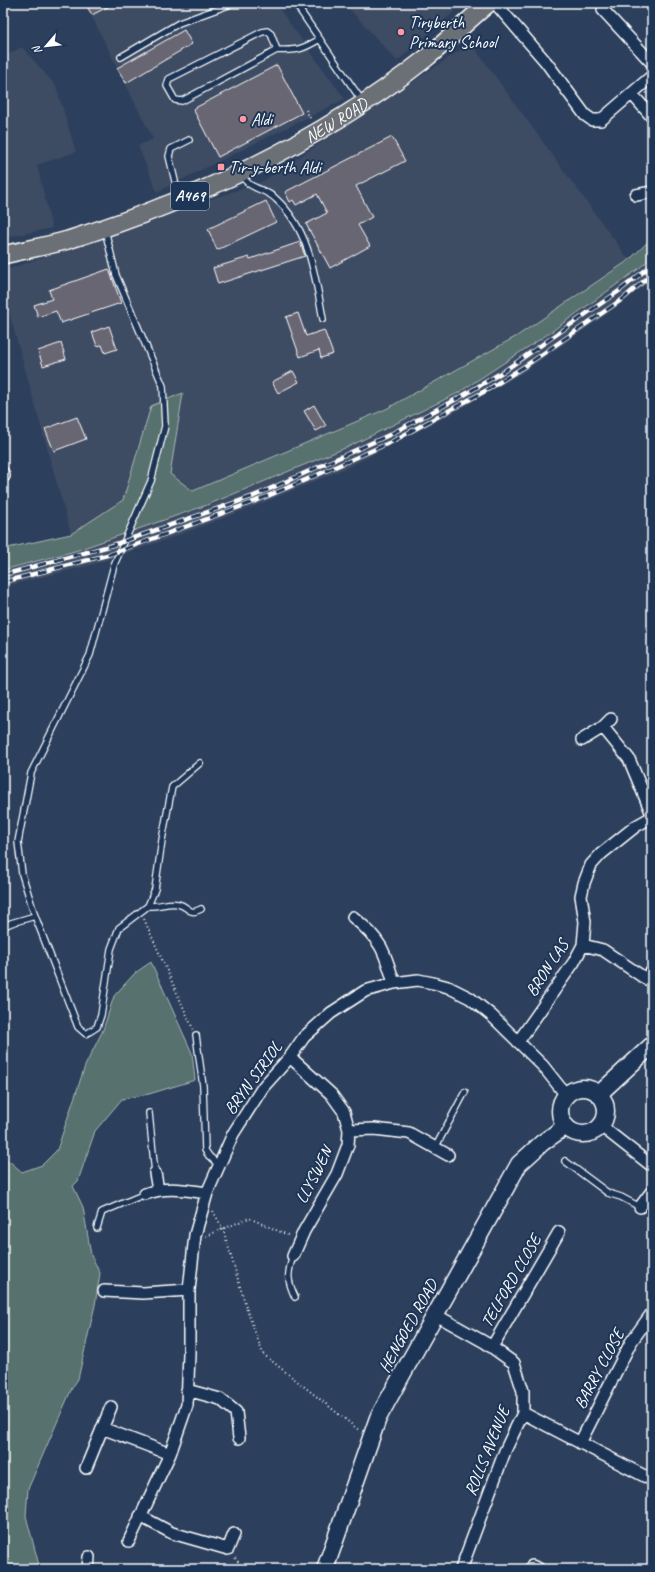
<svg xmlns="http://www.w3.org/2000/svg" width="655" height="1572" viewBox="0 0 655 1572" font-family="Caveat,sans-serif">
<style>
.built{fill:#3e4b63}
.green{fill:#57716e;stroke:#abb8b6}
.building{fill:#686672;stroke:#fff}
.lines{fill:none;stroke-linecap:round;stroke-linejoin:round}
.lane-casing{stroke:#fff;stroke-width:8}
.street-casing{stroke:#fff;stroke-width:14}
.secondary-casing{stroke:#fff;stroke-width:19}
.primary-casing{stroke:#fff;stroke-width:20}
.path{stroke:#fff;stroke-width:2;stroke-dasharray:1 3;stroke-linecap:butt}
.lane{stroke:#1d3557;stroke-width:5.5}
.street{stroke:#1d3557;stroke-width:11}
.secondary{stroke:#1d3557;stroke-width:16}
.primary{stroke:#6b6f75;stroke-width:17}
.rail-casing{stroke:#fff;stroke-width:4.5}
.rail{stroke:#1d3557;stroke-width:3;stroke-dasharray:9;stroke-linecap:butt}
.poi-dot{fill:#ff9aa2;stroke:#1d3557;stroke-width:1.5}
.labels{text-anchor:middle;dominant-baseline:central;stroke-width:4;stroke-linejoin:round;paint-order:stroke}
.shield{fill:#1d3557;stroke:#bbc2cd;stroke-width:1}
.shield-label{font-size:16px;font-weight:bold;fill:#fff}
.poi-label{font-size:17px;fill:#fff;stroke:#1d3557;text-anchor:start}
.street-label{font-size:17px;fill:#fff;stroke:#1d3557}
</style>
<rect width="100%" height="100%" fill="#2c3f5c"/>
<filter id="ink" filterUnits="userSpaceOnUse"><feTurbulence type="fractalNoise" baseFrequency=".025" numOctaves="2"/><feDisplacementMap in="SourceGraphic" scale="8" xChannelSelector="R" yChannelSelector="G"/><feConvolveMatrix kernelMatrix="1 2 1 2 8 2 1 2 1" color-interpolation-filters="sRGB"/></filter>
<g filter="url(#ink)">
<!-- built -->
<path class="built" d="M85,3H275L345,99L157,192L138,146L153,139Z
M344,3H464L397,61Z
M471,43L629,260L517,336L386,409L193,491L71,534L3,291V271L263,181Z
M22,47L56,86L76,152L37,165L52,228L3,238V57Z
M652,257V279L617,307L522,373L453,413L351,466L258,505L171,538L95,564L3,587V570L75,551L207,505L350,446L458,393L548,334L637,270Z"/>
<!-- green -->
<path class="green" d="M652,238V257L637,270L548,334L458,393L350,446L207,505L75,551L3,570V549L71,534L123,500L151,406L183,393L170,474L193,491L386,409L517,336L629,260Z
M151,962L192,1053L195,1080L149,1094L122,1099L95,1131L78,1181L73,1186L83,1207L91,1255L100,1273L95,1305L78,1379L72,1388L28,1489L26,1516L40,1569H3V1156L22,1172L42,1165L57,1150L85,1066L103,1030L114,996L135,973Z"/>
<!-- building -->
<path class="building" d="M85,3H115L92,15Z
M184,30L192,44L126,83L117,68Z
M277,65L302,113L218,157L193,109Z
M392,137L405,161L356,186L372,217L358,225L370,246L330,268L306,224L327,213L317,194L296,205L293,200L290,202L285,192Z
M266,201L276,222L217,250L208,229Z
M300,242L305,256L218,284L213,268L249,257L250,259Z
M109,269L121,303L61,323L56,311L38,317L34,305L52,299L49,290Z
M298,313L306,336L324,330L333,354L321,358L319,350L300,357L286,317Z
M109,326L117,349L105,353L102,345L97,346L92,332Z
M61,343L66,359L43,366L38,351Z
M293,371L299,382L278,393L272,382Z
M314,405L326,426L316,431L304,411Z
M77,417L86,439L54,451L45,429Z"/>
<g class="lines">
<!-- lane casing -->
<g class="lane-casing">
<path id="lane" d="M295,3L362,101
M277,50L271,34L267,31L262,32L169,79L167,86L175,100L182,101L277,50C298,51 303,49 320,39
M121,57L179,23L234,3
M240,175C243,178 246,181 249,184C258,190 268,191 276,199C310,230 315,276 323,319
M179,198L169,156L171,149L189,140
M105,230L116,275L163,386L165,426L151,481L114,565L90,655L31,773L18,842L22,874L35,916L78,1027L86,1034L97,1027L101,1015L111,949L119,928L148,906L155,889L162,840L172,787L200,763
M148,906C158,907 168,902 178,904C189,906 188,916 201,909
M3,927L11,923L35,916
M196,1035L203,1086L205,1150L209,1156L219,1165
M149,1113L155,1173
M435,1148L465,1092
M565,1161L608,1193L621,1197L640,1207
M97,1228L102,1212L145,1194
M293,1256C287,1274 287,1280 295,1297"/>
</g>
<!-- street casing -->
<g class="street-casing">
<path id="street" d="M495,3L546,62L585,115L592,120H601L652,76
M603,10L652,63
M632,94L652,117
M636,195L652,192
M3,473L4,476
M603,727L629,759L652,814
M582,740L603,727L611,719
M353,917C381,940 384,949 394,983
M583,945L603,950L646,979L652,971
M518,1042L574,962L583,945L585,922L581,896L584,883L591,865L601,854L636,826L652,817
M290,1057L331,1094L344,1112L349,1130L348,1145L337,1174L304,1231L293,1256
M601,1126L652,1166
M349,1130L374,1129L409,1133L448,1155
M155,1173L158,1190
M145,1194C168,1186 184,1190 207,1193
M640,1207L652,1191
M104,1291L143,1293L189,1290
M436,1315L486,1343L514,1363L523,1391V1413L505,1451L461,1569
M492,1347L559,1232
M187,1390L220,1399L236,1412L239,1438
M523,1413L652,1480
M102,1428L170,1454
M580,1443L631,1342L652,1313
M86,1468L111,1407
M140,1516L172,1533L228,1549L234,1534
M129,1541L170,1454L187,1405L189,1354V1290L195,1235L207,1193L233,1134L263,1087L290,1057L304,1037L331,1013L365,991L394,983L418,980L433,983L448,987L470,998L491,1015L543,1066L566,1095
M532,1566L539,1569
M88,1569L89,1557"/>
</g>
<!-- secondary casing -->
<g class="secondary-casing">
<path id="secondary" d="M560 1111a23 23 0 1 1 46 0a23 23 0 1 1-46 0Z
M599,1094L652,1045
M325,1569L378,1418L519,1164L542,1143L566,1126"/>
</g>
<!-- primary casing -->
<g class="primary-casing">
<g id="primary">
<path id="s1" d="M3,255C24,250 47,246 68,240C195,200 319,142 425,59C447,41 467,21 489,3"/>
</g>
</g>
<!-- path -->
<path class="path" d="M306,110L311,120
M144,919L193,1029
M213,1211L223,1229L247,1310L263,1354L360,1431
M206,1236L249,1218L290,1236
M235,1558L244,1569"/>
<!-- lane -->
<use href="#lane" class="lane"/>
<!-- street -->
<use href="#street" class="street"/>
<!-- secondary -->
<use href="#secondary" class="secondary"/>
<!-- primary -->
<use href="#primary" class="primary"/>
<!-- rail casing -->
<g class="rail-casing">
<path id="rail" d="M3,575L113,545L254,496L389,435L464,395L504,371L619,291L652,265
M3,582L111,554L133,546L256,501L317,475L391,442L487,390L525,366L624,298L652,274"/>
</g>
<!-- rail -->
<use href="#rail" class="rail"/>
</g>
</g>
<!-- markers -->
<g class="poi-dot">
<circle cx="401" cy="32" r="4"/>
<circle cx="243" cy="119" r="4"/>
<rect x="217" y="163" width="8" height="8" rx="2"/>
</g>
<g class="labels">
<!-- shield labels -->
<rect class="shield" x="171" y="182" width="38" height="28" rx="3"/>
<g class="shield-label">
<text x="190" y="196">A469</text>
</g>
<!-- poi labels -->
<g class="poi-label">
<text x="409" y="22">Tiryberth<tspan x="409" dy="20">Primary School</tspan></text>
<text x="251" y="119">Aldi</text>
<text x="229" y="167">Tir-y-berth Aldi</text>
</g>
<!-- street labels -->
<g class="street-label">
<text stroke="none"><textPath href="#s1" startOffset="361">NEW ROAD</textPath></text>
<text transform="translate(547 968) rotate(-57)">BRON LAS</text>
<text transform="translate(253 1078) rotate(-54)">BRYN SIRIOL</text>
<text transform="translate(314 1175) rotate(-63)">LLYSWEN</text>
<text transform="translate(511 1281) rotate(-60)">TELFORD CLOSE</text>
<text transform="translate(408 1326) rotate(-61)">HENGOED ROAD</text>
<text transform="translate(599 1369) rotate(-62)">BARRY CLOSE</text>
<text transform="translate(487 1451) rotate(-68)">ROLLS AVENUE</text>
</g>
</g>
<!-- margin -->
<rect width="655" height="1572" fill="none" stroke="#1d3557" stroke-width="16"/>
<rect x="8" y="8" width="639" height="1556" fill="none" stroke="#fff" stroke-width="1.5" filter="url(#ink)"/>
<!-- north arrow -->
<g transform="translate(46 46) rotate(242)" stroke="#1d3557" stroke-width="3" paint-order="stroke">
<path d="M0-3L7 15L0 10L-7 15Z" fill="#ffffff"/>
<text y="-6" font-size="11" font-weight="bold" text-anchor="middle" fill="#ffffff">N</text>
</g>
</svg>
